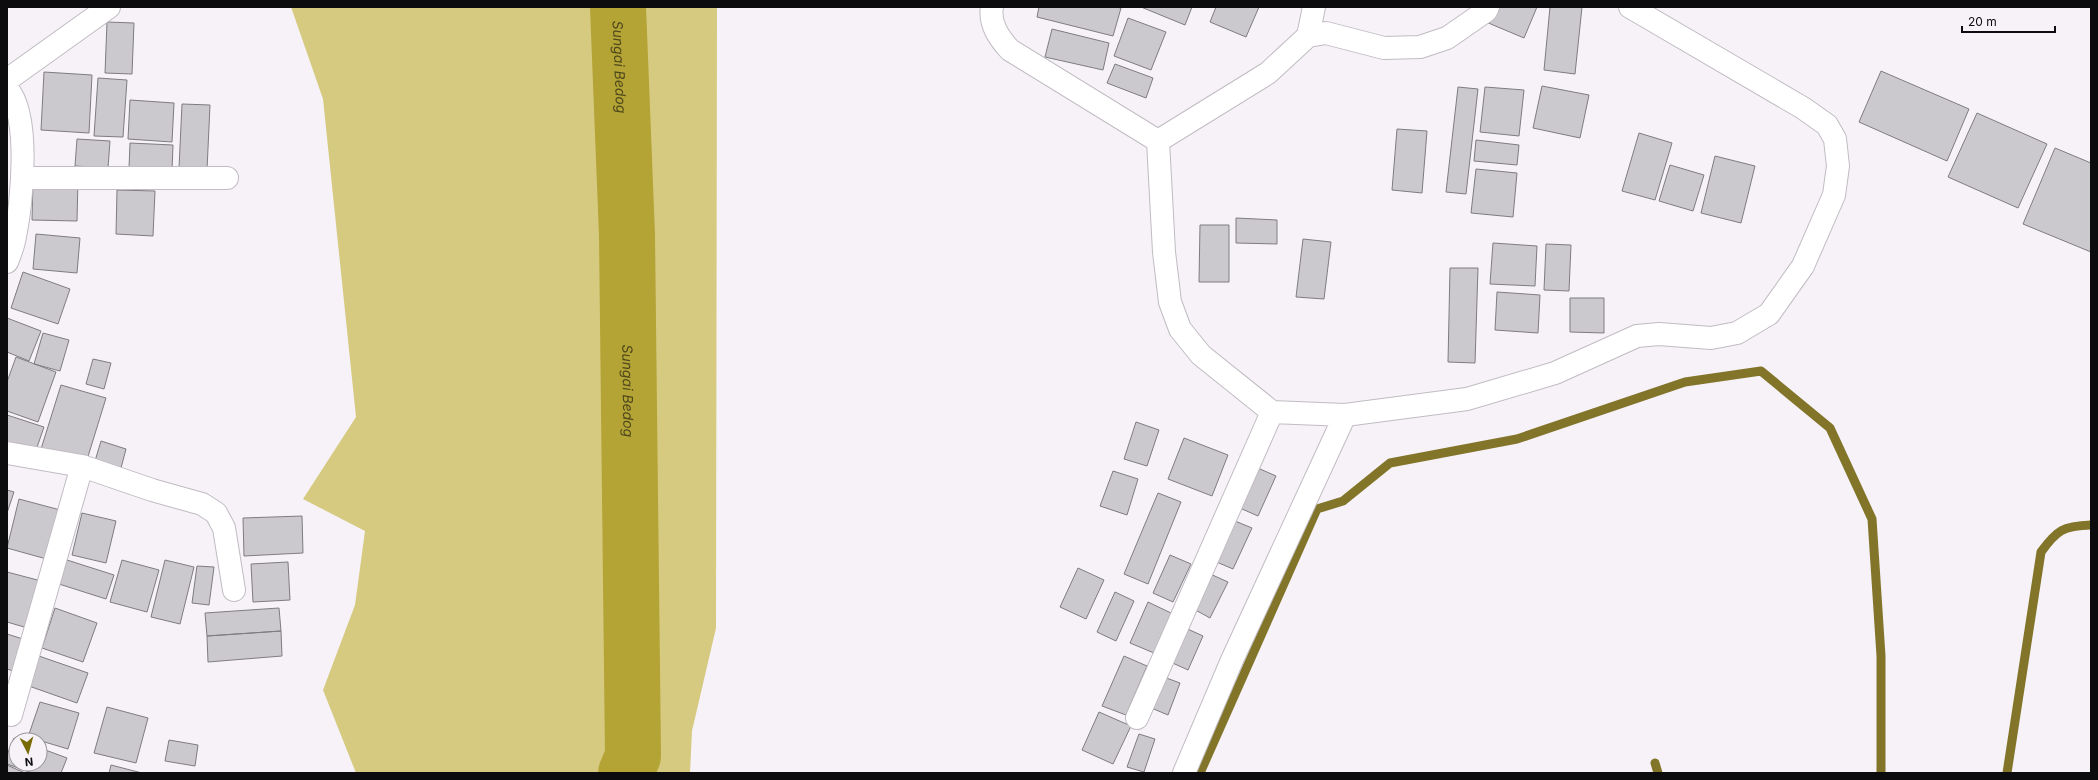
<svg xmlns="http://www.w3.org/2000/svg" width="2098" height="780" viewBox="0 0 2098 780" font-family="Inter,sans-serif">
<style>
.green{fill:#d6ca80}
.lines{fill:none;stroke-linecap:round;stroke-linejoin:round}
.stream{stroke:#827529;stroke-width:9}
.river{stroke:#b4a335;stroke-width:56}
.building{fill:#ccc9ce;stroke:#7f7c81}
.street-casing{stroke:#c0bcc2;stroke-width:24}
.street{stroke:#fff;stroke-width:22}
.labels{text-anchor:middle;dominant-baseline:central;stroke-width:3;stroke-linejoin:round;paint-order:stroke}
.water-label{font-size:14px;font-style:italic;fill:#4e481b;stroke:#f6f2f8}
</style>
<rect width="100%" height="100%" fill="#f6f2f8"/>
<!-- green -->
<path class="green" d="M291,7H717L716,628L692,731L690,773H356L323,690L355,605L365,531L303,499L356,417L323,99Z"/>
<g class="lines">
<!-- stream -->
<path class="stream" d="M1655,763L1658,773
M1200,773L1317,509L1343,501L1390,463L1517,439L1685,382L1761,371L1830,428L1872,519L1881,656V773
M2007,773L2041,552C2057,530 2063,526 2091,525"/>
<!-- river -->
<path class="river" id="s1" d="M618,7L627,235L633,756L626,773"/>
</g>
<!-- building -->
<path class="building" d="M1039,7H1115L1121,8L1113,36L1037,17Z
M1141,7H1192L1185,25Z
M1216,7H1259L1246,37L1210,22Z
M1493,7H1537L1524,38L1486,22Z
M1550,7H1582L1575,74L1544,70Z
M1128,18L1166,32L1151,70L1114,56Z
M107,22L134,23L132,74L105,73Z
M1052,29L1109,43L1103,70L1045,57Z
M1115,64L1153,78L1146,98L1107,83Z
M1881,71L1969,109L1947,161L1859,122Z
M44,72L92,75L89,133L41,130Z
M98,78L127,80L123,137L94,136Z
M1542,86L1589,95L1580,138L1533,128Z
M1458,87L1478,89L1466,194L1446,192Z
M1485,87L1524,90L1519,136L1480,132Z
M130,100L174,103L172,142L128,139Z
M182,104L210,105L207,170L179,168Z
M1977,113L2047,144L2018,208L1948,177Z
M1397,129L1427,131L1422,193L1392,190Z
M1639,133L1672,143L1655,200L1622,191Z
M77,139L110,141L108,168L75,166Z
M1476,140L1519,145L1517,165L1474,161Z
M130,143L173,145L172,170L129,168Z
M2055,148L2091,163V252L2023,224Z
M1715,156L1755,166L1741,223L1701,213Z
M1670,165L1704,175L1693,211L1659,201Z
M1476,169L1517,173L1513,217L1471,213Z
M33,179L78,180L77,221L32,220Z
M117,190L155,191L153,236L116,234Z
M1236,218L1277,220V244L1236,243Z
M1200,225H1229V282H1199Z
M36,234L80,238L77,273L33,269Z
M1303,239L1331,242L1324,299L1296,297Z
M1493,243L1537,246L1535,286L1490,284Z
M1546,244L1571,245L1569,291L1544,290Z
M1450,268H1478L1475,363L1448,362Z
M23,272L70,289L58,324L11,308Z
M1497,292L1540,295L1538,333L1495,330Z
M1570,298H1604V333L1570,332Z
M7,318L41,331L29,361L7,352Z
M43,333L69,340L60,371L34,364Z
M16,357L56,372L38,422L7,411V382Z
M93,359L111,363L104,389L86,384Z
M61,385L106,398L86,463L41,449Z
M7,415L44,427L34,456L7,448Z
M1136,422L1159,430L1147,466L1124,459Z
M1184,438L1228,455L1212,496L1168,479Z
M101,441L126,449L121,468L95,461Z
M1251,465L1276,476L1258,516L1233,505Z
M1113,471L1138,479L1127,515L1100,506Z
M7,490L14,492L7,513Z
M1158,493L1181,502L1148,584L1124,574Z
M19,499L64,511L50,560L7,548Z
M82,513L116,521L106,563L72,555Z
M302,516L303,553L244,556L243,518Z
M1230,519L1252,528L1233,569L1212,560Z
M1170,555L1191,564L1173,602L1153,593Z
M67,560L114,575L106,599L59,584Z
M122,560L159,570L147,612L110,602Z
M165,560L194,567L180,624L151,617Z
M288,562L290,600L253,602L251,564Z
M197,566L214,567L209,605L192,603Z
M1078,568L1104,580L1086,619L1060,607Z
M7,572L45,582L31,629L7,622Z
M1208,573L1228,582L1210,618L1190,607Z
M1115,592L1134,601L1116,641L1097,632Z
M1148,602L1171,613L1154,653L1130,643Z
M55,608L97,623L83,662L42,648Z
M279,608L281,631L207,636L205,613Z
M1181,626L1203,636L1188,670L1166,660Z
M281,631L282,656L208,662L207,636Z
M7,634L26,640L16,672L7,669Z
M36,655L88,673L77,703L26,685Z
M1124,656L1147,666L1126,715L1102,706Z
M1161,676L1180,683L1168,715L1149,707Z
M40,702L79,713L68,749L28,737Z
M107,707L148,718L136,763L94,753Z
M1099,712L1131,726L1113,764L1082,750Z
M1139,734L1155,739L1144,772L1127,767Z
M14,738L18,740H16V764H40V748L67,758L61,773H32L7,764V755Z
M169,740L198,745L195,766L165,761Z
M7,765L25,773H7Z
M111,765L142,773H109Z"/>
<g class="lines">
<!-- street casing -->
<g class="street-casing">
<path id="street" d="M992,7C989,24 999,38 1010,50L1158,141L1164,252L1170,302L1180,329L1201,355L1272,412L1345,415L1467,399L1555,373L1637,336L1659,334L1711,338L1737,333L1769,314L1803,266L1834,195L1838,166L1835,139L1827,125L1803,108L1630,7
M1308,36L1314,7
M7,80L109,7
M7,89C31,113 22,204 15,236C14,245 10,254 7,262
M1158,141L1268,73L1308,36L1326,33L1384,48L1420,47L1447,38L1486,11L1488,7
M22,178H227
M7,453L82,466L152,490L202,504L216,513L224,528L234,590
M11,715L82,466
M1137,718L1272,412
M1184,773L1232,660L1345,415"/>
</g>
<!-- street -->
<use href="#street" class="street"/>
</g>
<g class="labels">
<!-- water labels -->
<g class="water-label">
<text stroke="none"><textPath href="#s1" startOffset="60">Sungai Bedog</textPath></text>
<text stroke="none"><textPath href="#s1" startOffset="384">Sungai Bedog</textPath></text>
</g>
</g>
<!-- border -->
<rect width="2098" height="780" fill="none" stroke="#0c0b0d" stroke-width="16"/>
<!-- north arrow -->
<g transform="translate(28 752) rotate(174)"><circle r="19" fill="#f6f2f8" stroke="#98969a"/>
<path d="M0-3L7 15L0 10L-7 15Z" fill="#796b04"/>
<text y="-6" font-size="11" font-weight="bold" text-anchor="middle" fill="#0c0b0d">N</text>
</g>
<!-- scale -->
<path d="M1962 26v6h93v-6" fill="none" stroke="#0c0b0d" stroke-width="2"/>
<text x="1968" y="26" font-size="12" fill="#0c0b0d" stroke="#f6f2f8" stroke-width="3" paint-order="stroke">20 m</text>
</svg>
